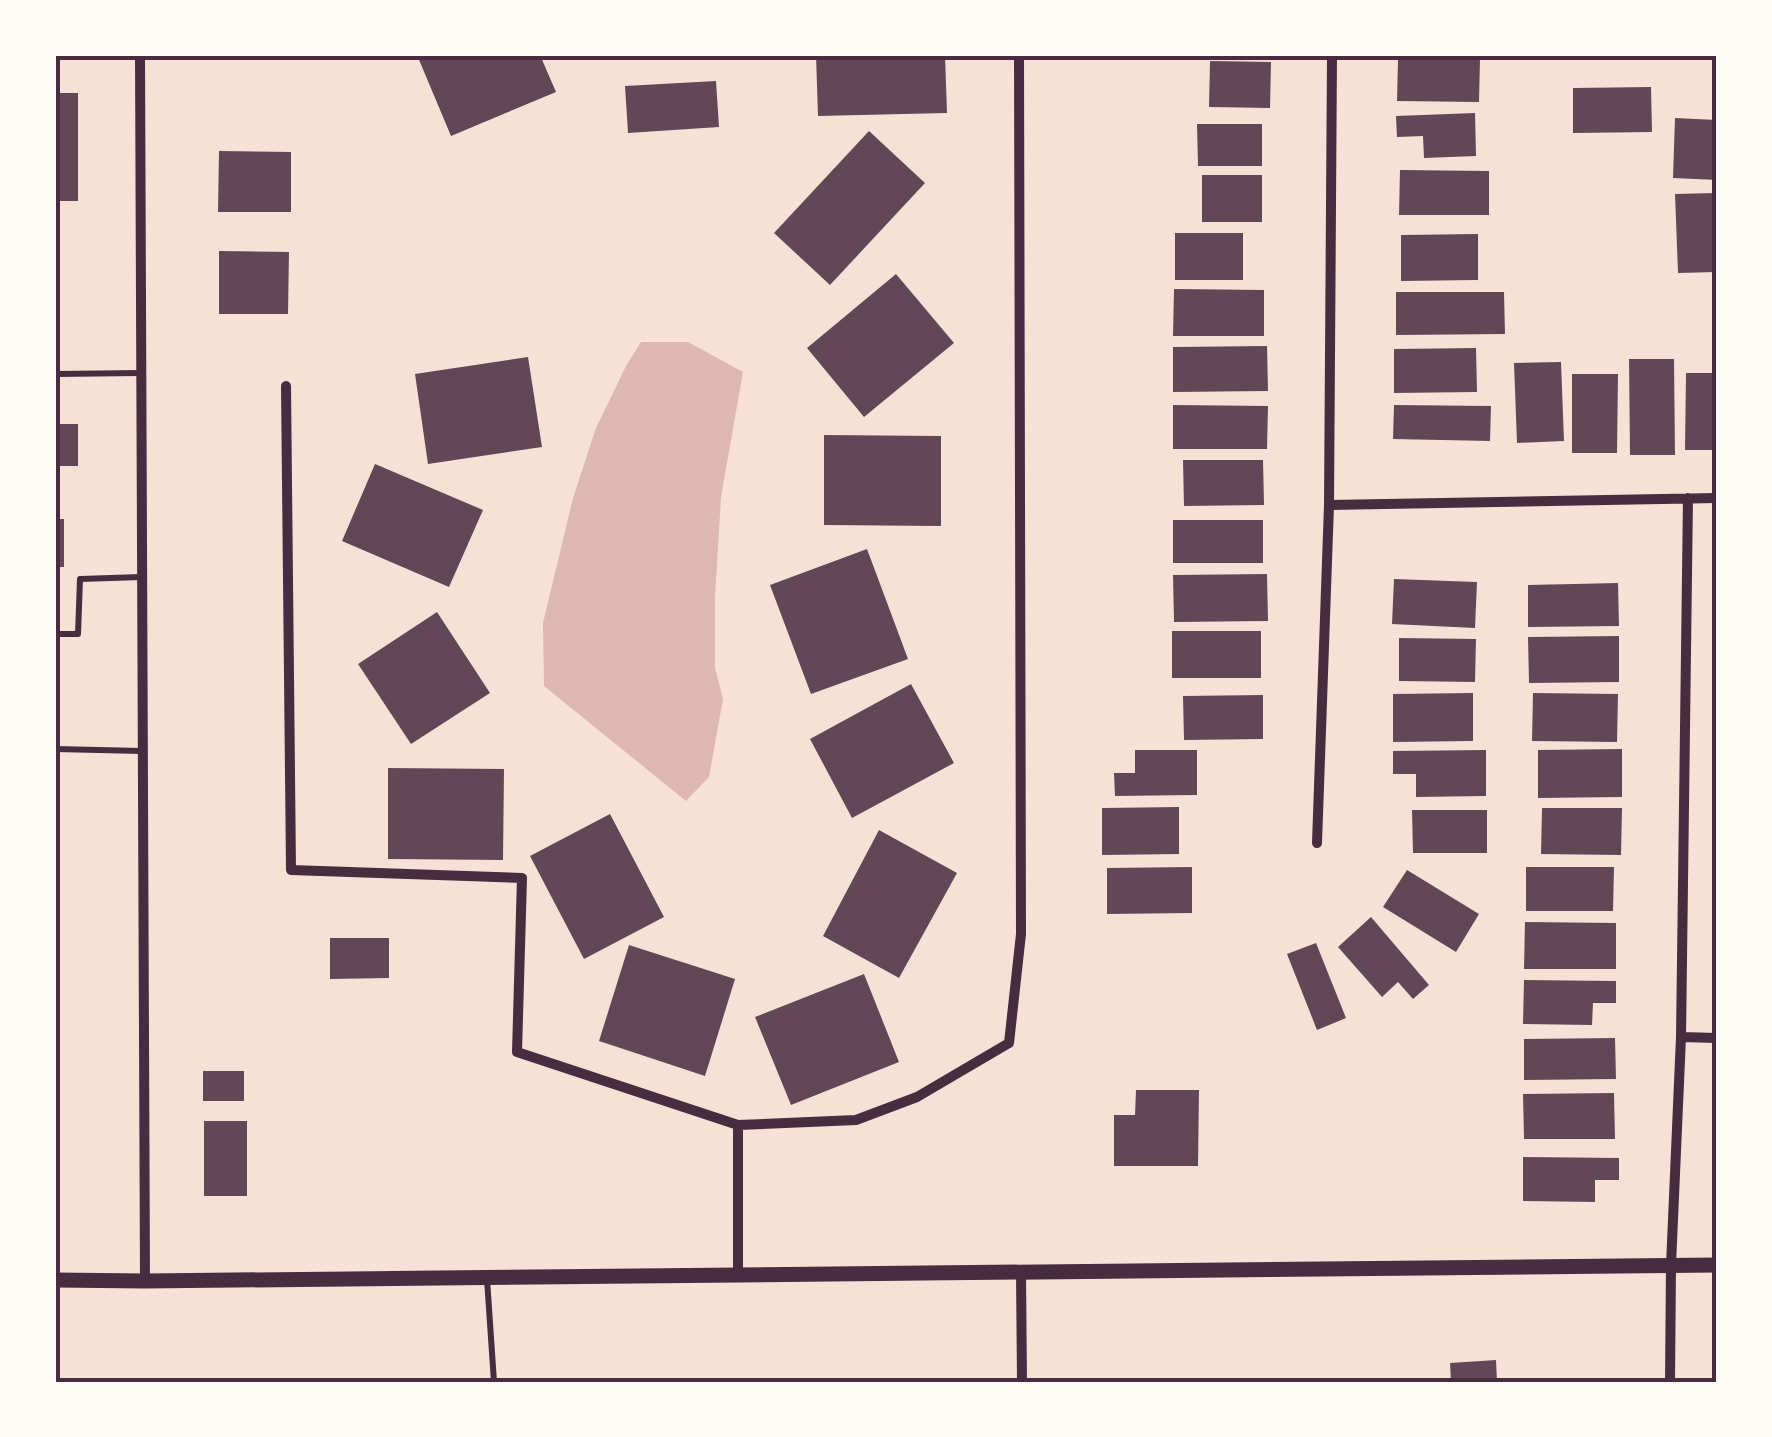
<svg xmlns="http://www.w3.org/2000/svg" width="1772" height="1437" viewBox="0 0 1772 1437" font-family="'Fira Sans',sans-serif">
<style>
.water{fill:#dcb8b0}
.building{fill:#644757}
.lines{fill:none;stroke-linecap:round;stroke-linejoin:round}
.service{stroke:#4a2c40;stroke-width:6}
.minor{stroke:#4a2c40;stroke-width:10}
.tertiary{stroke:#4a2c40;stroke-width:15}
.neatline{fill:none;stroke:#4a2c40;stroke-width:4}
</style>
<rect width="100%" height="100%" fill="#f7e1d7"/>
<!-- water -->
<path class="water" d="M641,342H688L743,372L721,497L715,598V668L723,699L709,777L686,801L544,686L543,623L573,498L596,428L626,366Z"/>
<!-- building -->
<path class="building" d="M417,55H540L556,92L451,136Z
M816,55H945L947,113L818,116Z
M1398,59H1480L1479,102L1397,101Z
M1210,61L1271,62L1270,108L1209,107Z
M716,81L719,127L628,133L625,86Z
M1651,87L1652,132L1573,133V88Z
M55,93H78V201H55Z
M1475,113L1476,156L1424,158L1423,136L1397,137L1396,116Z
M1675,118L1717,120V180L1673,178Z
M1197,124H1262V166H1198Z
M869,131L925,183L830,285L774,233Z
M219,151L291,152V212H218Z
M1400,170L1489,171V215H1399Z
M1202,175H1262V222H1202Z
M1717,193V272L1678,273L1675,194Z
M1175,233H1243V280H1175Z
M1478,234V280L1401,281V235Z
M219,251L289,252L288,314H219Z
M896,274L954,343L864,417L807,348Z
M1174,289L1264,290V336H1173Z
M1396,292H1504L1505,334L1396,335Z
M1267,346L1268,391L1173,392V347Z
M1476,348L1477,392L1394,393V349Z
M528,357L542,447L428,464L415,374Z
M1629,359H1674L1675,455H1630Z
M1561,362L1564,441L1517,443L1514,363Z
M1686,373H1717V450H1685Z
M1572,374H1618L1617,453H1572Z
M1173,405L1268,406L1267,449H1173Z
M1394,405L1491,406L1490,441L1393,439Z
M55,424H78V466H55Z
M824,435L941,436V526L824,525Z
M1183,460H1263L1264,505L1184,506Z
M375,464L483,510L449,587L342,541Z
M55,519H64V567H55Z
M1173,520H1263V563H1173Z
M867,549L908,659L811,694L770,585Z
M1267,574L1268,621L1174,622L1173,575Z
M1394,579L1477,582L1475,628L1392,624Z
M1618,583L1619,626L1528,627V585Z
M437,612L490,693L411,744L358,664Z
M1172,631H1261V678H1172Z
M1619,636V682L1529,683L1528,637Z
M1399,638L1476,639L1475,682L1399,681Z
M911,684L954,763L852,818L810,739Z
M1473,693V741L1393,742V694Z
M1533,693L1618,694L1617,742L1532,741Z
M1263,695V739L1184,740L1183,696Z
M1622,749V797L1538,798V750Z
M1135,750H1197V795L1115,796L1114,773H1135Z
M1486,750V796L1416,797V774H1393V751Z
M388,768L504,769L503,860L388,859Z
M1179,807V854L1102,855V808Z
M1542,808H1622L1621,855L1541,854Z
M1412,810H1487V853H1413Z
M610,814L664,917L584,959L530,856Z
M879,830L957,873L899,978L823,936Z
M1192,867V913L1107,914V868Z
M1526,867H1614L1613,911H1526Z
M1407,870L1479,914L1456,952L1383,907Z
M1371,917L1429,985L1413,999L1398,982L1382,997L1338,947Z
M1525,922L1616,923V969H1524Z
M330,938H389V978L330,979Z
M1316,943L1346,1018L1317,1030L1287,954Z
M629,945L735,979L705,1076L599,1041Z
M864,974L899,1062L791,1105L755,1017Z
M1524,980L1616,981V1003H1593L1592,1025L1523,1024Z
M1615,1038L1616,1079L1524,1080V1039Z
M203,1071H244V1101H203Z
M1136,1090H1199L1198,1166H1114V1115H1135Z
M1614,1093L1615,1139H1524L1523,1094Z
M204,1121H247V1196H204Z
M1523,1157L1619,1158V1180H1595V1202L1523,1201Z
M1496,1360L1497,1382H1451L1450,1363Z"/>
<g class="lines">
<!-- service -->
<path class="service" d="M55,374L140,373
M55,634H78L80,579L141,577
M55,749L142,751
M487,1279L494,1382"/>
<!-- minor -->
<path class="minor" d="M140,55L145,1281
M286,386L291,870L522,878L517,1052L738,1125L856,1120L917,1097L1009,1043L1021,934L1019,55
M1329,505L1717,498
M1317,843L1329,505L1332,55
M1681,1037L1717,1038
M738,1125V1276
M1021,1272L1022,1382
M1670,1382L1671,1265L1681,1037L1688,498"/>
<!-- tertiary -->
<path class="tertiary" d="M55,1280L145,1281L1717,1265"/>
</g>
<!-- border -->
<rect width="1772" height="1437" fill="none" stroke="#fffaf5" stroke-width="115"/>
<rect x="58" y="58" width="1656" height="1322" class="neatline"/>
</svg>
